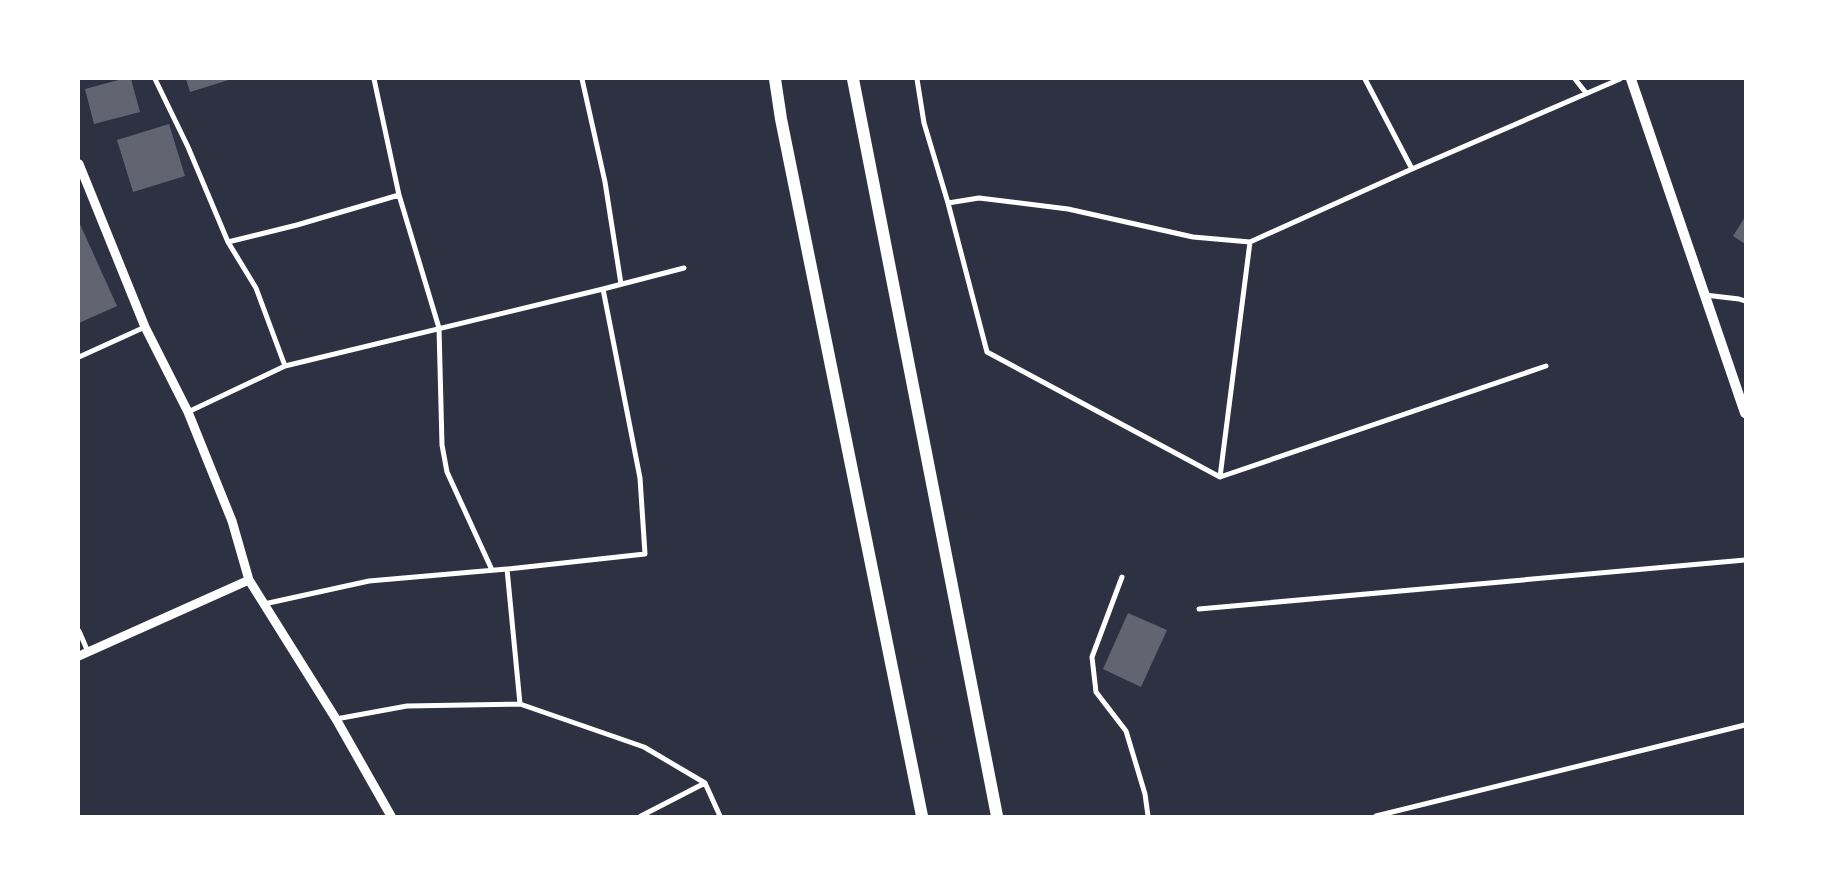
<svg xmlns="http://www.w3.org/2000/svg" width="1824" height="895" viewBox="0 0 1824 895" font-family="Spectral,serif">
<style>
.building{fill:#626471}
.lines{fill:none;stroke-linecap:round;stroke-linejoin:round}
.minor{stroke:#fff;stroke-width:5}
.tertiary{stroke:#fff;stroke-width:9}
.secondary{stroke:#fff;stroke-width:10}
.primary{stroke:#fff;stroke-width:12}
</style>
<rect width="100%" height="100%" fill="#2d3142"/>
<!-- building -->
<path class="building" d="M122,79H131L140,112L94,124L85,89Z
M186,79H232L190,92Z
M169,124L185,176L133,192L117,140Z
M1745,217V244L1733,236Z
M79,222L117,306L79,323Z
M1128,613L1167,630L1141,687L1103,669Z"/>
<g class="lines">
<!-- minor -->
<path class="minor" d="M155,79L188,147L228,242
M582,79L605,182L621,284
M917,79L924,123L948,203L987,352L1220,477
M1365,79L1412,169
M1575,79L1586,93
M399,195L439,328L442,445L447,472L492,570
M948,203L979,198L1068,209L1193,237L1250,242L1412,169L1620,79
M1250,242L1220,477L1546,366
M603,289L684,268
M1705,295L1739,299L1745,301
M79,357L145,327
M285,366L256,288L228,242L297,225L399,195L374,79
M188,412L285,366L603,289L640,478L645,554L507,569L369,581L264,604
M507,569L520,704
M1122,577L1092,657L1096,692L1126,731L1145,794L1148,816
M1199,609L1745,560
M79,631L88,652
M336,719L407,706L520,704L644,747L705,783L720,816
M641,816L705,783
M1376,816L1745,725"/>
<!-- tertiary -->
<path class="tertiary" d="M79,164L145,327L188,412L232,521L249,580L336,719L391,816
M79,656L249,580"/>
<!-- secondary -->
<path class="secondary" d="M1631,79L1745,413"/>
<!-- primary -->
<path class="primary" d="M775,79L781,119L922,816
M853,79L997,816"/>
</g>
<!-- border -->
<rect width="1824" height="895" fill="none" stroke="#ffffff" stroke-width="160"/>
</svg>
